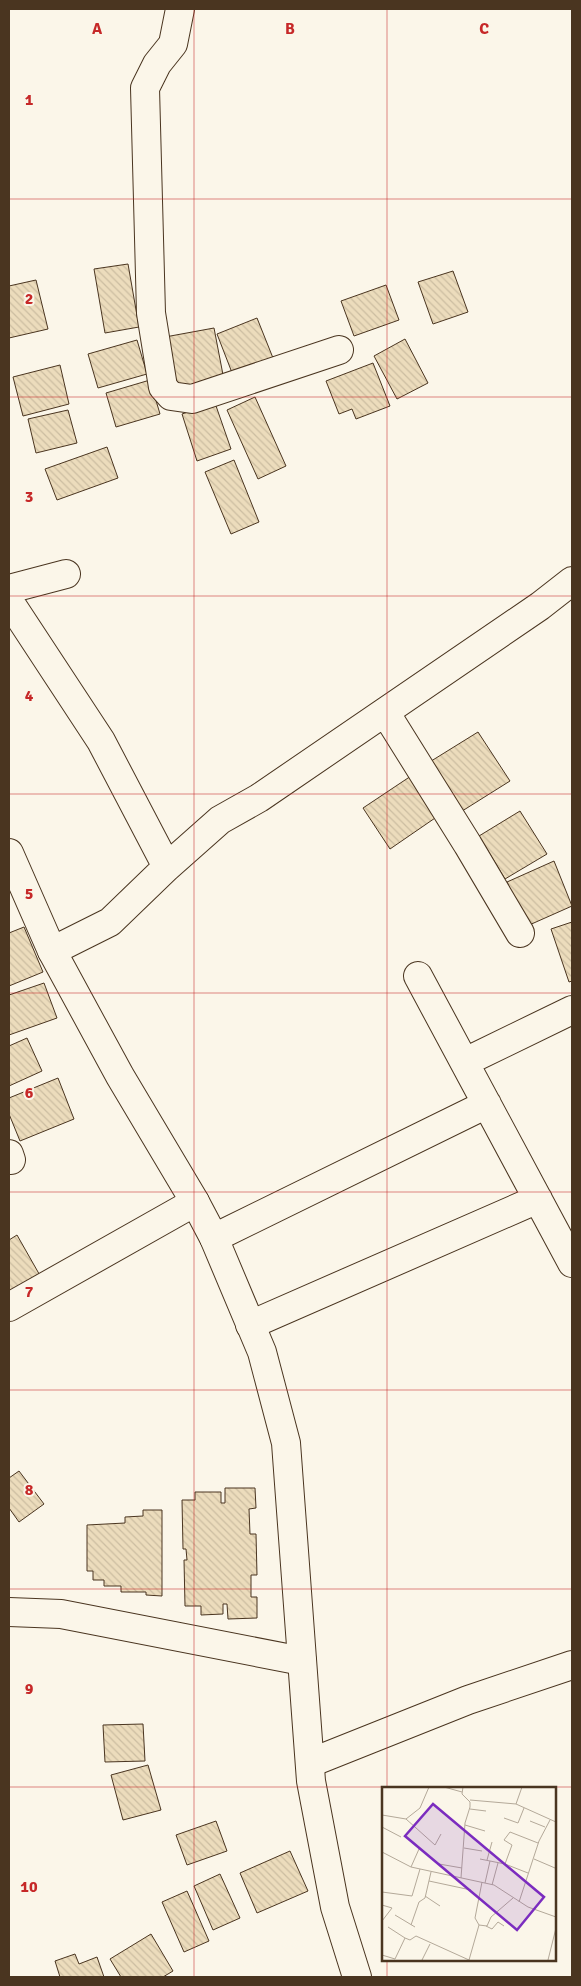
<svg xmlns="http://www.w3.org/2000/svg" width="581" height="1986" viewBox="0 0 581 1986" font-family="Signika,sans-serif">
<style>
.building{fill:url(#building-back-hatch);stroke:#4a3520}
.lines{fill:none;stroke-linecap:round;stroke-linejoin:round}
.street-casing{stroke:#4a3520;stroke-width:30}
.secondary-casing{stroke:#4a3520;stroke-width:30}
.street{stroke:#fbf6e9;stroke-width:28}
.secondary{stroke:#fbf6e9;stroke-width:28}
.grid{fill:none;stroke:#c62828;stroke-width:1;stroke-opacity:0.55}
.inset-road{fill:none;stroke:#b4a999;stroke-width:1}
.view{fill:#7b2cbf;fill-opacity:0.15;stroke:#7b2cbf;stroke-width:2.5}
.inset-edge{fill:none;stroke:#4a3520;stroke-width:2.5}
.grid-label{font-size:16px;text-anchor:middle;font-weight:bold;fill:#c62828;stroke:#fbf6e9;stroke-width:4;stroke-linejoin:round;paint-order:stroke}
</style>
<defs>
<pattern id="building-back-hatch" width="6" height="6" patternUnits="userSpaceOnUse" patternTransform="scale(1.25)"><rect width="6" height="6" fill="#ecdcbc"/><path d="M-1 5l2 2M0 0l6 6M5-1l2 2" fill="none" stroke="#ccbda1"/></pattern>
</defs>
<rect width="100%" height="100%" fill="#fbf6e9"/>
<!-- building -->
<path class="building" d="M128,264L139,327L105,333L94,269Z
M453,271L468,312L433,324L418,282Z
M36,280L48,329L9,338V286Z
M386,285L399,320L354,336L341,301Z
M257,318L277,368L236,383L217,334Z
M214,328L224,380L175,389L165,337Z
M405,339L428,383L397,399L374,356Z
M137,340L147,374L98,388L88,354Z
M373,363L390,406L356,419L352,409L339,414L326,381Z
M60,365L69,404L23,416L13,377Z
M150,380L160,414L116,427L106,393Z
M255,397L286,466L258,479L227,410Z
M215,403L231,449L197,461L182,414Z
M68,410L77,443L36,453L28,419Z
M107,447L118,478L57,500L45,469Z
M234,460L259,522L231,534L205,472Z
M478,732L510,781L459,813L428,763Z
M411,776L438,816L390,849L363,808Z
M520,811L547,854L505,879L479,836Z
M554,861L572,906L527,926L507,882Z
M572,922V981L569,982L551,929Z
M24,927L43,972L9,986V933Z
M44,983L57,1018L9,1035V995Z
M27,1038L42,1071L9,1086V1046Z
M58,1078L74,1119L20,1141L9,1114V1098Z
M17,1235L42,1279L9,1299V1240Z
M19,1471L44,1504L19,1522L9,1508V1478Z
M225,1488H255L256,1508L249,1509L250,1534H256L257,1575H251V1597H257V1618L228,1619L227,1604H223V1614L201,1615V1606H185L184,1560H187L186,1549H183L182,1500H195V1492H221V1503H225Z
M143,1510H162V1596L146,1595V1592H121V1586H104V1580H93V1571H87V1525L125,1523V1517L143,1516Z
M143,1724L145,1761L105,1762L103,1725Z
M148,1765L161,1810L123,1820L111,1775Z
M216,1821L227,1851L187,1865L176,1835Z
M290,1851L308,1891L257,1913L240,1873Z
M220,1874L240,1918L213,1930L194,1886Z
M187,1891L209,1941L184,1952L162,1902Z
M151,1934L173,1971L163,1977H121L110,1959Z
M75,1954L79,1964L97,1957L104,1977H60L55,1961Z"/>
<g class="lines">
<!-- street casing -->
<g class="street-casing">
<path id="street" d="M180,9L173,44L157,64L145,88L151,313L163,387L171,396L192,399L339,350
M9,589L66,574
M9,601L101,741L167,867
M385,712L468,845L520,933
M52,951L110,922L167,867L220,820L259,798L540,606L572,581
M418,976L572,1263
M465,1062L572,1010
M9,1154L11,1160
M214,1238L487,1104
M9,1307L195,1202
M250,1325L538,1199
M9,1612L61,1614L302,1661
M310,1763L468,1700L572,1665"/>
</g>
<!-- secondary casing -->
<g class="secondary-casing">
<path id="secondary" d="M9,853L52,951L120,1076L195,1202L214,1238L262,1352L286,1443L311,1781L335,1907L357,1977"/>
</g>
<!-- street -->
<use href="#street" class="street"/>
<!-- secondary -->
<use href="#secondary" class="secondary"/>
</g>
<!-- grid -->
<path class="grid" d="M194,9V1977M387,9V1788M9,199H572M9,397H572M9,596H572M9,794H572M9,993H572M9,1192H572M9,1390H572M9,1589H572M9,1787H572M387,1960V1977"/>
<!-- overview -->
<g transform="translate(382 1787)">
<rect width="174" height="174" fill="#fbf6e9"/>
<path class="inset-road" d="M62,0L80,5M88,13L134,17L174,35M134,17L140,0M88,22L104,24M0,28L24,32L38,21L47,0M122,31L136,36L142,21M24,32L53,58L59,47M148,34L163,40M83,38L103,44M0,40L19,50M82,61L100,64M0,65L29,80L112,98L146,120L174,130M98,72L123,77M152,72L173,81M105,73L110,55M57,77L80,81M29,80L37,62M146,86L123,77L130,58L122,53L128,45L156,56M79,91L83,36L88,20V15L80,7L81,0M47,94L89,103M100,95L93,131L97,138L105,139L109,130L131,111M103,96L108,74M110,98L116,76M0,105L30,109L38,82M43,109L58,119M137,115L157,54L168,33M0,118L10,121L0,134M13,128L33,140M29,138L37,115L43,111L49,85M104,139L110,142L116,135L122,139M6,140L23,151L28,153L34,149L87,173M0,168L13,172L23,151M40,173L48,157M87,173L97,138M166,173L174,141"/>
<path class="view" d="M51,17L162,110L135,143L23,49Z"/>
<rect width="174" height="174" class="inset-edge"/>
</g>
<g class="grid-label">
<text x="97" y="34">A</text>
<text x="290" y="34">B</text>
<text x="484" y="34">C</text>
<text x="29" y="105">1</text>
<text x="29" y="304">2</text>
<text x="29" y="502">3</text>
<text x="29" y="701">4</text>
<text x="29" y="899">5</text>
<text x="29" y="1098">6</text>
<text x="29" y="1297">7</text>
<text x="29" y="1495">8</text>
<text x="29" y="1694">9</text>
<text x="29" y="1892">10</text>
</g>
<!-- border -->
<rect width="581" height="1986" fill="none" stroke="#4a3520" stroke-width="20"/>
</svg>
